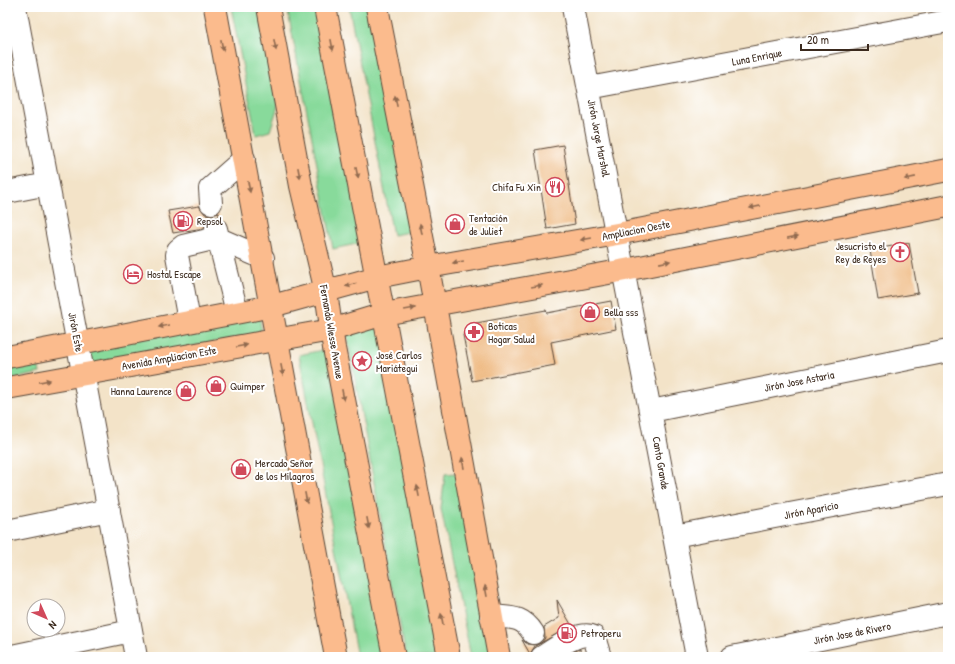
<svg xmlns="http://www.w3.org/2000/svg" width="955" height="664" viewBox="0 0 955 664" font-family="'Patrick Hand',sans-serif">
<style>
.green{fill:#88da9b;stroke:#62825c}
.building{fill:#eeb87f}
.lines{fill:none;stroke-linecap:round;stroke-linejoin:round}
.minor-casing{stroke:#574638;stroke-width:24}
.major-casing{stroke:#574638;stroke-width:24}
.minor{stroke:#fff;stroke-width:22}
.major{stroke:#fbbb8d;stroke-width:22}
.oneway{fill:#916b50}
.labels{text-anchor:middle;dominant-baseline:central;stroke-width:4;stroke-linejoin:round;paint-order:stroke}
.street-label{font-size:11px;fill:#3b2a1e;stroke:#fff}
.poi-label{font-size:11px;fill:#3b2a1e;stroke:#fff;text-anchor:start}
</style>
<rect width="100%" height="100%" fill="#fff"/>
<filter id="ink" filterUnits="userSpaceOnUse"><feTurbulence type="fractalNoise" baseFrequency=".025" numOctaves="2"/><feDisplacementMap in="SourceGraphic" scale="8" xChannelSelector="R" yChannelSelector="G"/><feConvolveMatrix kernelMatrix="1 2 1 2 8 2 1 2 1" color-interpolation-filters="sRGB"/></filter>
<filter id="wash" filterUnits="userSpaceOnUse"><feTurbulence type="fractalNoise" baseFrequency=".012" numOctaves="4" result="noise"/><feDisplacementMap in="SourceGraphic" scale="16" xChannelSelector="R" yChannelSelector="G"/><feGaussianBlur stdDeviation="0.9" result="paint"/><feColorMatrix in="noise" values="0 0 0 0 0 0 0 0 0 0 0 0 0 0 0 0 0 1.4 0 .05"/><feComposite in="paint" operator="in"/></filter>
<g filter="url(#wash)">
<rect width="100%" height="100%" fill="#f3e3c8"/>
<!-- green -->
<path class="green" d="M231,7H259L278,106L270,131L256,135Z
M287,7H324L370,241L333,249Z
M349,7H370L415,231L393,235Z
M259,315L262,333L92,365L89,347Z
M381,319L443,657H406L346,330Z
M327,349L386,657H357L299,355Z
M37,358L40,373L7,380V363Z
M456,473L493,657H471L441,509L445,474Z"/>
<g id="blocks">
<!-- building -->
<path class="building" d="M563,145L575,224L547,229L535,150Z
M199,206L205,214L212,215L219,213V217H213L208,220L204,228L173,233L168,211Z
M909,243L918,293L878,300L870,250Z
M611,301L616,329L551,342L555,365L472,381L463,335L471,324L546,310L547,313Z
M557,600L572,626L535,646L530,654L522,640L528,644L534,645L541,643L545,638L544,627L559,618Z
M580,649L581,657H565L573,652Z"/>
</g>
</g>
<g filter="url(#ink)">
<use href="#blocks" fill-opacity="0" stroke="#574638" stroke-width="1"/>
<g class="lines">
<!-- minor casing -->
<g class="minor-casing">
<path id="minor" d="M15,7L136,657
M573,7L697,657
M589,88L948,21
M7,192L48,184
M211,203L210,189L244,159
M216,229L237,312
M189,321L177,255L178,250L183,246L217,238L263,258
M651,411L948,351
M7,531L109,510
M674,536L948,484
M491,616C510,618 522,615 533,633
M7,657L131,631
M542,657C556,649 579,629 594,637L600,657
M732,657L948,613"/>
</g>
<!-- major casing -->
<g class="major-casing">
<path id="major" d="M215,7L336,657
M268,7L301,186L326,292L334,348L394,657
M325,7L449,657
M377,7L428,267L499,657
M7,357L272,306L377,277L428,267L617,234L948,170
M7,388L331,330L384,314L625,270L948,206"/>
</g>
<!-- minor -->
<use href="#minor" class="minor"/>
<!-- major -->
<use href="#major" class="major"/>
</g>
<!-- one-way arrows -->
<defs><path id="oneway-solid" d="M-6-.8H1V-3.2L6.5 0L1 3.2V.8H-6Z"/></defs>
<g class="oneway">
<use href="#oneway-solid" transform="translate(222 45) rotate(79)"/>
<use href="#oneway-solid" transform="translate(275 45) rotate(79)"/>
<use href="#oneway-solid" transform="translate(332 45) rotate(79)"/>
<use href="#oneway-solid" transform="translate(396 101) rotate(-101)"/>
<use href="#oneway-solid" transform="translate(299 173) rotate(79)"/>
<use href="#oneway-solid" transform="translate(357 173) rotate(79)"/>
<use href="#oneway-solid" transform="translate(910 178) rotate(169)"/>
<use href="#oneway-solid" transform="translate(249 187) rotate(79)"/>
<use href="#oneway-solid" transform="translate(755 207) rotate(169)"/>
<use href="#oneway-solid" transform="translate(421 229) rotate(-101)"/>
<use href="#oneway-solid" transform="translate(793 237) rotate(-11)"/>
<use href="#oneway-solid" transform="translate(586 239) rotate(170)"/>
<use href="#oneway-solid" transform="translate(458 262) rotate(170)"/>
<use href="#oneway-solid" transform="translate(665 262) rotate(-11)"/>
<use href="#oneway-solid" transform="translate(351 285) rotate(164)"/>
<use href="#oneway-solid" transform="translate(537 286) rotate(-10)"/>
<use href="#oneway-solid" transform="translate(410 309) rotate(-10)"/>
<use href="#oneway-solid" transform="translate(164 326) rotate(169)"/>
<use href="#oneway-solid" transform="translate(242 346) rotate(-10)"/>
<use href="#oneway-solid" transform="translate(282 370) rotate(79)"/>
<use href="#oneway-solid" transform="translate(45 381) rotate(-11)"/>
<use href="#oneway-solid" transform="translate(343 395) rotate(79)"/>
<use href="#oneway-solid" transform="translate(463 463) rotate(-100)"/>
<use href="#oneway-solid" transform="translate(418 491) rotate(-101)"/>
<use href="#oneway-solid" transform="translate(306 498) rotate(79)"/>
<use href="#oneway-solid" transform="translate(368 523) rotate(79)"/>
<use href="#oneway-solid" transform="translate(486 591) rotate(-100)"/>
<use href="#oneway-solid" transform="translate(442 619) rotate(-101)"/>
</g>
</g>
<!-- icons -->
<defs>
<g id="restaurant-ring" transform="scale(1)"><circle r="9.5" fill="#fff" stroke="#d1495b" stroke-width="1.5"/><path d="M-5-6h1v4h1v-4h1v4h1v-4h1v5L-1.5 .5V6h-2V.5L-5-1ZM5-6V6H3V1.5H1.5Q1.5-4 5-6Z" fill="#d1495b"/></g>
<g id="fuel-ring" transform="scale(1)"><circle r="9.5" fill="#fff" stroke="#d1495b" stroke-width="1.5"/><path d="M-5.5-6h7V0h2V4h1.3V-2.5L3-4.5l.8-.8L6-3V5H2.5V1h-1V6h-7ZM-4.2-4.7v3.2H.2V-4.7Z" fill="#d1495b"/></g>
<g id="shop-ring" transform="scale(1)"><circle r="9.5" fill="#fff" stroke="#d1495b" stroke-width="1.5"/><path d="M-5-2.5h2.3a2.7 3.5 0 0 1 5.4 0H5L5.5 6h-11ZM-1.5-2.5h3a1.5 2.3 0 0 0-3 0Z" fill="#d1495b"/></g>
<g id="church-ring" transform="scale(1)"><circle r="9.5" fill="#fff" stroke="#d1495b" stroke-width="1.5"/><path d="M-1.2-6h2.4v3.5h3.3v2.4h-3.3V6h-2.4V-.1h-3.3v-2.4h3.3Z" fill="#d1495b"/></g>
<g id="hotel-ring" transform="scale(1)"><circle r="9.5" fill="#fff" stroke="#d1495b" stroke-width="1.5"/><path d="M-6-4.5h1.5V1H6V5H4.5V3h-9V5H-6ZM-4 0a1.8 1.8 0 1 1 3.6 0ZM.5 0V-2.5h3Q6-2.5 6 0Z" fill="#d1495b"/></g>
<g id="pharmacy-ring" transform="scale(1)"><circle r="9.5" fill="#fff" stroke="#d1495b" stroke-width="1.5"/><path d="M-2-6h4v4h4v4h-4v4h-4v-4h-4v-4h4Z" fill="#d1495b"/></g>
<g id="sight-ring" transform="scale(1)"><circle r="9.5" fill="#fff" stroke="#d1495b" stroke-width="1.5"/><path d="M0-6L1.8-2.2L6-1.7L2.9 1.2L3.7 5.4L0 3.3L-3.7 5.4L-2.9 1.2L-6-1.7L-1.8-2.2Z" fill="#d1495b"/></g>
</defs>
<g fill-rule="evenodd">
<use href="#restaurant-ring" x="555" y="187"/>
<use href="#fuel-ring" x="183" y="221"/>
<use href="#shop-ring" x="455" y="224"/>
<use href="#church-ring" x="900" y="252"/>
<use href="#hotel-ring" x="133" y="274"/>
<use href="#shop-ring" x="590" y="312"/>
<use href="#pharmacy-ring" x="474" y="332"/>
<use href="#sight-ring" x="362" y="361"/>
<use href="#shop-ring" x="216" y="386"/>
<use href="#shop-ring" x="186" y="391"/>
<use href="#shop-ring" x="241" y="469"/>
<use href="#fuel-ring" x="567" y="633"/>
</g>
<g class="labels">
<!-- street labels -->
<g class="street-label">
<text transform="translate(757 57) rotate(-11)">Luna Enrique</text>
<text transform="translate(599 138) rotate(79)">Jirón Jorge Marshal</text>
<text transform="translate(636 230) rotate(-11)">Ampliacion Oeste</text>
<text transform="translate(76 332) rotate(79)">Jirón Este</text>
<text transform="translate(332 332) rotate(80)">Fernando Wiesse Avenue</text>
<text transform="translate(169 358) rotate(-10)">Avenida Ampliacion Este</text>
<text transform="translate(799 381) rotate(-11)">Jirón Jose Astaria</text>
<text transform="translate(661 463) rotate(80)">Canto Grande</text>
<text transform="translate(811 510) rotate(-11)">Jirón Aparicio</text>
<text transform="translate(852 633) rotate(-11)">Jirón Jose de Rivero</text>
</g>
<!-- poi labels -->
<g class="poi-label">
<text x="541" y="187" text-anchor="end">Chifa Fu Xin</text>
<text x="469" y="218">Tentación<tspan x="469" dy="13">de Juliet</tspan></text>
<text x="197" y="221">Repsol</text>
<text x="886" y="246" text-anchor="end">Jesucristo el<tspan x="886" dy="13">Rey de Reyes</tspan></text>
<text x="147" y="274">Hostal Escape</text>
<text x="604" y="312">Bella sss</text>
<text x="488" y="326">Boticas<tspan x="488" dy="13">Hogar Salud</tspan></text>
<text x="376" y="355">José Carlos<tspan x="376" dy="13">Mariátegui</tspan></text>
<text x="230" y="386">Quimper</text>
<text x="172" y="391" text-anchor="end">Hanna Laurence</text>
<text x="255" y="463">Mercado Señor<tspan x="255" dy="13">de los Milagros</tspan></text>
<text x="581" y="633">Petroperu</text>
</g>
</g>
<!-- margin -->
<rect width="955" height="664" fill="none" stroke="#fff" stroke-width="24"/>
<!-- north arrow -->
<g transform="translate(46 618) rotate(135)"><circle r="19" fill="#ffffff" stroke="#b1aaa5"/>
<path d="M0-3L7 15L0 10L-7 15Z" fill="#d1495b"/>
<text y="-6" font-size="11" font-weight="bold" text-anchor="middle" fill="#3b2a1e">N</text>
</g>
<!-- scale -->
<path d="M801 44v6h67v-6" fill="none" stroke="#3b2a1e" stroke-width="2"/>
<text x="807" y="44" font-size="12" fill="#3b2a1e" stroke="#ffffff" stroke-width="3" paint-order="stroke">20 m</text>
</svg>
